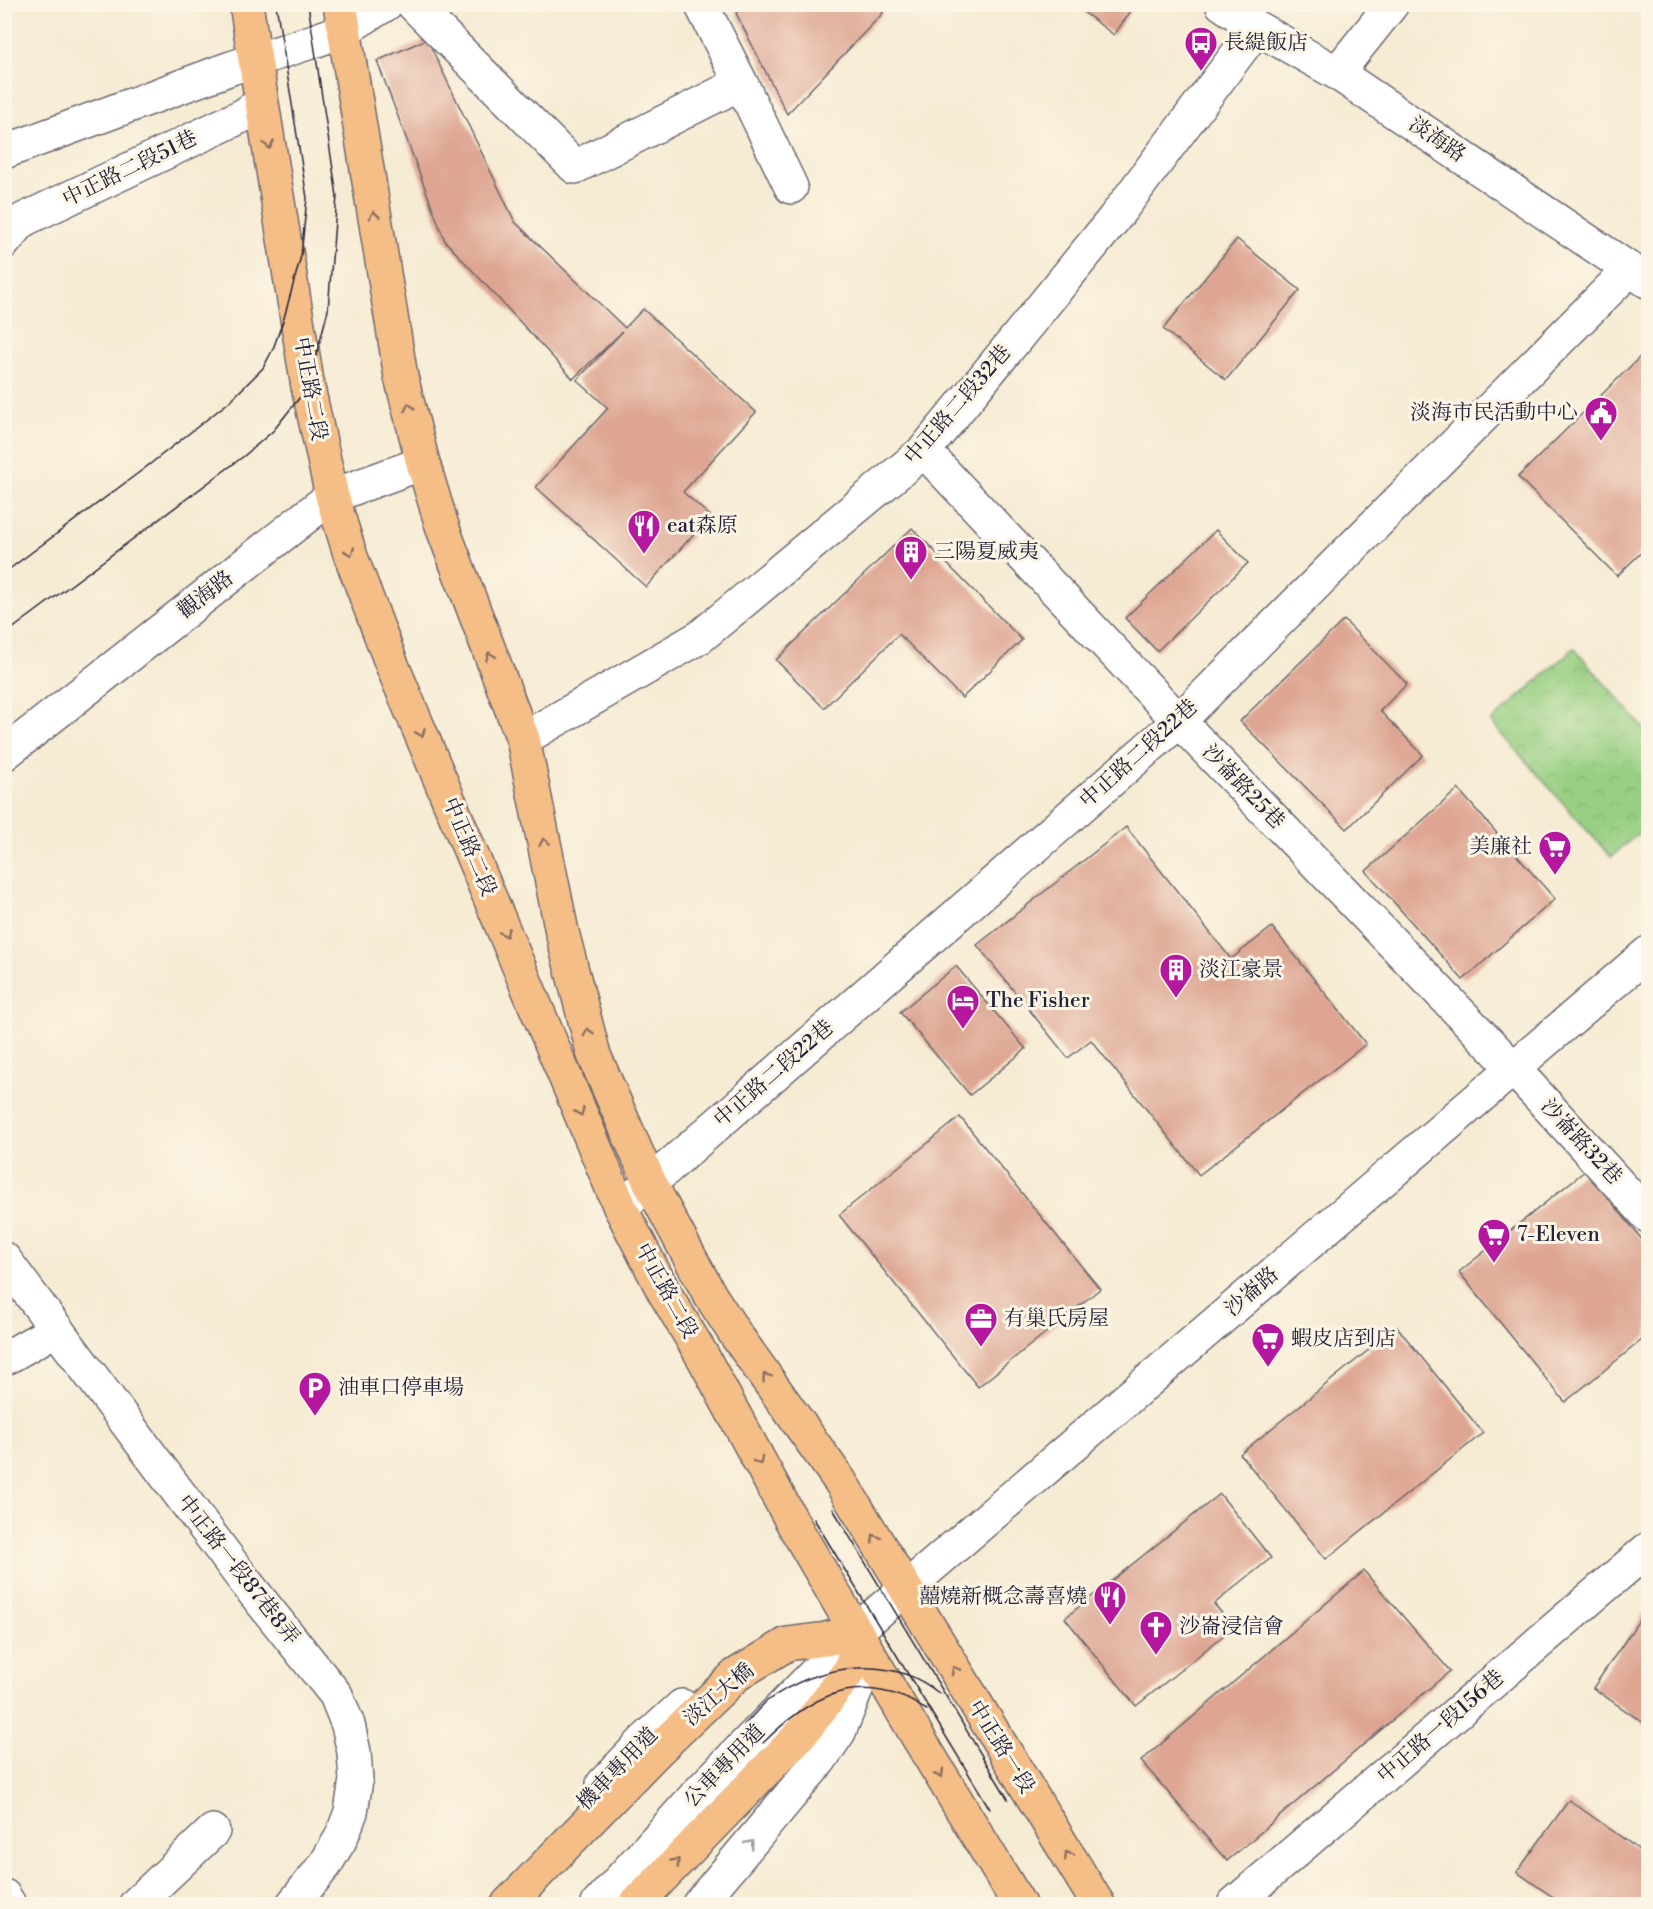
<svg xmlns="http://www.w3.org/2000/svg" width="1653" height="1909" viewBox="0 0 1653 1909" font-family="'Libre Bodoni','Noto Serif TC',serif">
<style>
.park{fill:url(#park-crowns);stroke:#5d785e;stroke-width:1.5}
.building{fill:#dda592}
.lines{fill:none;stroke-linecap:round;stroke-linejoin:round}
.minor-casing{stroke:#6c6870;stroke-width:36}
.major-casing{stroke:#6c6870;stroke-width:36}
.highway-casing{stroke:#6c6870;stroke-width:36}
.minor{stroke:#fff;stroke-width:33}
.major{stroke:#f6be87;stroke-width:33}
.highway{stroke:#f6be87;stroke-width:33}
.tram{stroke:#22223b;stroke-width:1.5}
.oneway{stroke:#8c7061}
.oneway2{stroke:#9c9ca7}
.labels{text-anchor:middle;dominant-baseline:central;stroke-width:6;stroke-linejoin:round;paint-order:stroke}
.poi-label{font-size:21px;fill:#22223b;stroke:#fcf5e5;text-anchor:start}
.street-label{font-size:21px;fill:#22223b;stroke:#fcf5e5}
</style>
<defs>
<pattern id="park-crowns" width="20" height="18" patternUnits="userSpaceOnUse" patternTransform="scale(1.5)"><rect width="20" height="18" fill="#98cf82"/><path d="M2 6a3 3 0 1 1 6 0M12 15a3 3 0 1 1 6 0" fill="none" stroke="#83b171"/></pattern>
</defs>
<rect width="100%" height="100%" fill="#fcf5e5"/>
<filter id="ink" filterUnits="userSpaceOnUse"><feTurbulence type="fractalNoise" baseFrequency=".0167" numOctaves="2"/><feDisplacementMap in="SourceGraphic" scale="12" xChannelSelector="R" yChannelSelector="G"/><feConvolveMatrix kernelMatrix="1 2 1 2 8 2 1 2 1" color-interpolation-filters="sRGB"/></filter>
<filter id="wash" filterUnits="userSpaceOnUse"><feTurbulence type="fractalNoise" baseFrequency=".008" numOctaves="4" result="noise"/><feDisplacementMap in="SourceGraphic" scale="24" xChannelSelector="R" yChannelSelector="G"/><feGaussianBlur stdDeviation="1.35" result="paint"/><feColorMatrix in="noise" values="0 0 0 0 0 0 0 0 0 0 0 0 0 0 0 0 0 1.4 0 .05"/><feComposite in="paint" operator="in"/></filter>
<g filter="url(#wash)">
<rect width="100%" height="100%" fill="#f6ebd3"/>
<!-- park -->
<path class="park" d="M1574,648L1648,733V825L1611,857L1491,722Z"/>
<g id="blocks">
<!-- building -->
<path class="building" d="M743,4H881L883,13L787,114L736,13Z
M1073,4H1136L1114,35Z
M427,39L515,222L625,328L643,309L756,412L683,492L710,516L646,587L536,487L608,408L577,380L622,332L573,379L445,241L377,61Z
M1237,239L1300,290L1226,380L1163,329Z
M1648,349V546L1617,576L1518,477Z
M912,528L1022,640L962,698L899,634L824,708L776,660Z
M1216,530L1248,563L1157,651L1125,618Z
M1344,620L1407,684L1380,711L1423,755L1347,829L1240,721Z
M1458,789L1555,899L1463,980L1366,871Z
M1126,827L1231,959L1272,927L1366,1044L1199,1175L1091,1040L1068,1058L977,945Z
M956,966L1026,1049L970,1095L900,1012Z
M960,1117L1100,1289L978,1387L839,1215Z
M1586,1170L1648,1247V1335L1565,1402L1459,1272Z
M1397,1327L1483,1433L1326,1559L1240,1454Z
M1220,1494L1271,1558L1214,1604L1234,1627L1136,1706L1065,1618Z
M1364,1571L1450,1671L1227,1861L1141,1761Z
M1648,1607V1726L1593,1688Z
M1569,1800L1648,1856V1904H1563L1517,1872Z"/>
</g>
</g>
<g filter="url(#ink)">
<use href="#blocks" fill-opacity="0" stroke="#6c6870" stroke-width="1.5"/>
<g class="lines">
<!-- minor casing -->
<g class="minor-casing">
<path id="minor" d="M413,4L575,167L741,83L701,4
M1222,4L1257,28L1337,73L1647,281
M1337,73L1392,4
M741,83L791,187
M4,152L231,68L314,41L344,30L386,4
M4,242L23,220L244,115L261,103
M924,451L1179,721L1513,1068L1648,1216
M523,739L700,637L924,451L1113,220L1257,28
M4,754L332,496L423,463
M620,1207L650,1183L1179,721L1630,269
M4,1259L244,1580L336,1695L348,1725L354,1752L356,1780L351,1812L341,1838L325,1865L293,1904
M4,1359L57,1329
M603,1784L644,1741L682,1706
M4,1896L9,1904
M136,1904L213,1831
M598,1904L698,1793L856,1631L1648,953
M699,1904L820,1760L839,1732L856,1690L863,1668L858,1645
M1234,1904L1648,1549"/>
</g>
<!-- major casing -->
<g class="major-casing">
<path id="major" d="M246,4L308,387L332,496L350,554L392,665L620,1207L663,1290L703,1357L795,1527L910,1724L1019,1904
M340,4L401,377L423,463L443,529L523,739L562,932L594,1055L650,1183L710,1295L736,1335L840,1481L1098,1904"/>
</g>
<!-- highway casing -->
<g class="highway-casing">
<path id="highway" d="M508,1904L658,1750L736,1675L787,1644L826,1639L856,1631L852,1667L803,1732L636,1904"/>
</g>
<!-- minor -->
<use href="#minor" class="minor"/>
<!-- major -->
<use href="#major" class="major"/>
<!-- highway -->
<use href="#highway" class="highway"/>
<!-- tram -->
<path class="tram" d="M4,573L145,468L229,402L263,368L273,349L284,318L301,256L307,198L276,4
M4,635L244,456L273,431L308,387L328,310L337,196L308,4
M833,1509L1008,1799
M814,1519L990,1809
M744,1725C752,1717 759,1708 767,1701C817,1665 890,1652 940,1694
M763,1743C803,1703 845,1675 903,1697C911,1700 919,1706 927,1710"/>
</g>
<!-- one-way arrows -->
<defs><path id="oneway-chevron" d="M-2-3.5L2.5 0L-2 3.5" fill="none" stroke-width="1.6" stroke-linecap="round" stroke-linejoin="round" transform="scale(1.5)"/></defs>
<g class="oneway">
<use href="#oneway-chevron" transform="translate(269 145) rotate(80)"/>
<use href="#oneway-chevron" transform="translate(374 215) rotate(-99)"/>
<use href="#oneway-chevron" transform="translate(409 407) rotate(-104)"/>
<use href="#oneway-chevron" transform="translate(350 552) rotate(71)"/>
<use href="#oneway-chevron" transform="translate(490 656) rotate(-111)"/>
<use href="#oneway-chevron" transform="translate(421 733) rotate(67)"/>
<use href="#oneway-chevron" transform="translate(544 842) rotate(-102)"/>
<use href="#oneway-chevron" transform="translate(505 933) rotate(67)"/>
<use href="#oneway-chevron" transform="translate(588 1032) rotate(-105)"/>
<use href="#oneway-chevron" transform="translate(580 1112) rotate(67)"/>
<use href="#oneway-chevron" transform="translate(766 1377) rotate(-126)"/>
<use href="#oneway-chevron" transform="translate(759 1461) rotate(62)"/>
<use href="#oneway-chevron" transform="translate(875 1538) rotate(-122)"/>
<use href="#oneway-chevron" transform="translate(955 1670) rotate(-120)"/>
<use href="#oneway-chevron" transform="translate(940 1774) rotate(59)"/>
<use href="#oneway-chevron" transform="translate(1068 1855) rotate(-121)"/>
<use href="#oneway-chevron" transform="translate(676 1862) rotate(-47)"/>
</g>
<use class="oneway2" href="#oneway-chevron" transform="translate(750 1844) rotate(-50)"/>
</g>
<!-- icons -->
<defs>
<g id="bus-pin" transform="scale(1.725)"><path d="M0 17L-7.5 6A9.5 9.5 0 1 1 7.5 6Z" fill="#b5179e" stroke="#fcf5e5"/><path d="M-5-6H5V4H4V6H2V4H-2V6H-4V4H-5ZM-3.5-4V0h7V-4ZM-3.5 1.2v1.5H-2V1.2ZM2 1.2v1.5H3.5V1.2Z" fill="#fff"/></g>
<g id="civic-pin" transform="scale(1.725)"><path d="M0 17L-7.5 6A9.5 9.5 0 1 1 7.5 6Z" fill="#b5179e" stroke="#fcf5e5"/><path d="M-.6-6.5H3V-4.5H.6V-3L4-1V1h2V6H-6V1h2V-1L-.6-3ZM-1.2 2.5V6h2.4V2.5Z" fill="#fff"/></g>
<g id="restaurant-pin" transform="scale(1.725)"><path d="M0 17L-7.5 6A9.5 9.5 0 1 1 7.5 6Z" fill="#b5179e" stroke="#fcf5e5"/><path d="M-5-6h1v4h1v-4h1v4h1v-4h1v5L-1.5 .5V6h-2V.5L-5-1ZM5-6V6H3V1.5H1.5Q1.5-4 5-6Z" fill="#fff"/></g>
<g id="building-pin" transform="scale(1.725)"><path d="M0 17L-7.5 6A9.5 9.5 0 1 1 7.5 6Z" fill="#b5179e" stroke="#fcf5e5"/><path d="M-4-6H4V6H1V3H-1V6H-4ZM-2.5-4.3h1.7v1.8h-1.7ZM.8-4.3h1.7v1.8H.8ZM-2.5-1h1.7V.8h-1.7ZM.8-1h1.7V.8H.8Z" fill="#fff"/></g>
<g id="supermarket-pin" transform="scale(1.725)"><path d="M0 17L-7.5 6A9.5 9.5 0 1 1 7.5 6Z" fill="#b5179e" stroke="#fcf5e5"/><path d="M-6-5.5h2.5l.6 2H6L4.5 2H-2.5L-4.4-4H-6ZM-1.5 3.2a1.3 1.3 0 1 0 .1 0ZM3 3.2a1.3 1.3 0 1 0 .1 0Z" fill="#fff"/></g>
<g id="hotel-pin" transform="scale(1.725)"><path d="M0 17L-7.5 6A9.5 9.5 0 1 1 7.5 6Z" fill="#b5179e" stroke="#fcf5e5"/><path d="M-6-4.5h1.5V1H6V5H4.5V3h-9V5H-6ZM-4 0a1.8 1.8 0 1 1 3.6 0ZM.5 0V-2.5h3Q6-2.5 6 0Z" fill="#fff"/></g>
<g id="office-pin" transform="scale(1.725)"><path d="M0 17L-7.5 6A9.5 9.5 0 1 1 7.5 6Z" fill="#b5179e" stroke="#fcf5e5"/><path d="M-6-3h4V-5.5h4V-3h4V5H-6ZM-1-4.5V-3h2v-1.5ZM-6 0V1H6V0Z" fill="#fff"/></g>
<g id="parking-pin" transform="scale(1.725)"><path d="M0 17L-7.5 6A9.5 9.5 0 1 1 7.5 6Z" fill="#b5179e" stroke="#fcf5e5"/><path d="M-3.5-5.5H1a3.5 3.5 0 0 1 0 7H-1V5.5H-3.5ZM-1-3.4V-.6H.8a1.4 1.4 0 0 0 0-2.8Z" fill="#fff"/></g>
<g id="church-pin" transform="scale(1.725)"><path d="M0 17L-7.5 6A9.5 9.5 0 1 1 7.5 6Z" fill="#b5179e" stroke="#fcf5e5"/><path d="M-1.2-6h2.4v3.5h3.3v2.4h-3.3V6h-2.4V-.1h-3.3v-2.4h3.3Z" fill="#fff"/></g>
</defs>
<g fill-rule="evenodd">
<use href="#bus-pin" x="1201" y="43"/>
<use href="#civic-pin" x="1601" y="413"/>
<use href="#restaurant-pin" x="644" y="526"/>
<use href="#building-pin" x="911" y="552"/>
<use href="#supermarket-pin" x="1555" y="847"/>
<use href="#building-pin" x="1176" y="970"/>
<use href="#hotel-pin" x="963" y="1001"/>
<use href="#supermarket-pin" x="1494" y="1235"/>
<use href="#office-pin" x="981" y="1319"/>
<use href="#supermarket-pin" x="1268" y="1339"/>
<use href="#parking-pin" x="315" y="1388"/>
<use href="#restaurant-pin" x="1110" y="1597"/>
<use href="#church-pin" x="1156" y="1627"/>
</g>
<g class="labels">
<!-- poi labels -->
<g class="poi-label">
<text x="1224" y="43">長緹飯店</text>
<text x="1578" y="413" text-anchor="end">淡海市民活動中心</text>
<text x="667" y="526">eat森原</text>
<text x="934" y="552">三陽夏威夷</text>
<text x="1532" y="847" text-anchor="end">美廉社</text>
<text x="1199" y="970">淡江豪景</text>
<text x="986" y="1001">The Fisher</text>
<text x="1517" y="1235">7-Eleven</text>
<text x="1004" y="1319">有巢氏房屋</text>
<text x="1291" y="1339">蝦皮店到店</text>
<text x="338" y="1388">油車口停車場</text>
<text x="1087" y="1597" text-anchor="end">囍燒新概念壽喜燒</text>
<text x="1179" y="1627">沙崙浸信會</text>
</g>
<!-- street labels -->
<g class="street-label">
<text transform="translate(1437 140) rotate(34)">淡海路</text>
<text transform="translate(130 169) rotate(-26)">中正路二段51巷</text>
<text transform="translate(310 389) rotate(80)">中正路二段</text>
<text transform="translate(958 405) rotate(-49)">中正路二段32巷</text>
<text transform="translate(206 595) rotate(-38)">觀海路</text>
<text transform="translate(1139 754) rotate(-42)">中正路二段22巷</text>
<text transform="translate(1243 787) rotate(46)">沙崙路25巷</text>
<text transform="translate(469 847) rotate(67)">中正路二段</text>
<text transform="translate(774 1074) rotate(-41)">中正路二段22巷</text>
<text transform="translate(1581 1142) rotate(47)">沙崙路32巷</text>
<text transform="translate(666 1291) rotate(61)">中正路二段</text>
<text transform="translate(1252 1292) rotate(-41)">沙崙路</text>
<text transform="translate(238 1570) rotate(52)">中正路一段87巷8弄</text>
<text transform="translate(719 1695) rotate(-40)">淡江大橋</text>
<text transform="translate(1441 1727) rotate(-41)">中正路一段156巷</text>
<text transform="translate(1001 1747) rotate(58)">中正路一段</text>
<text transform="translate(725 1766) rotate(-46)">公車專用道</text>
<text transform="translate(618 1769) rotate(-46)">機車專用道</text>
</g>
</g>
<!-- margin -->
<rect width="1653" height="1909" fill="none" stroke="#fcf5e5" stroke-width="24"/>
</svg>
